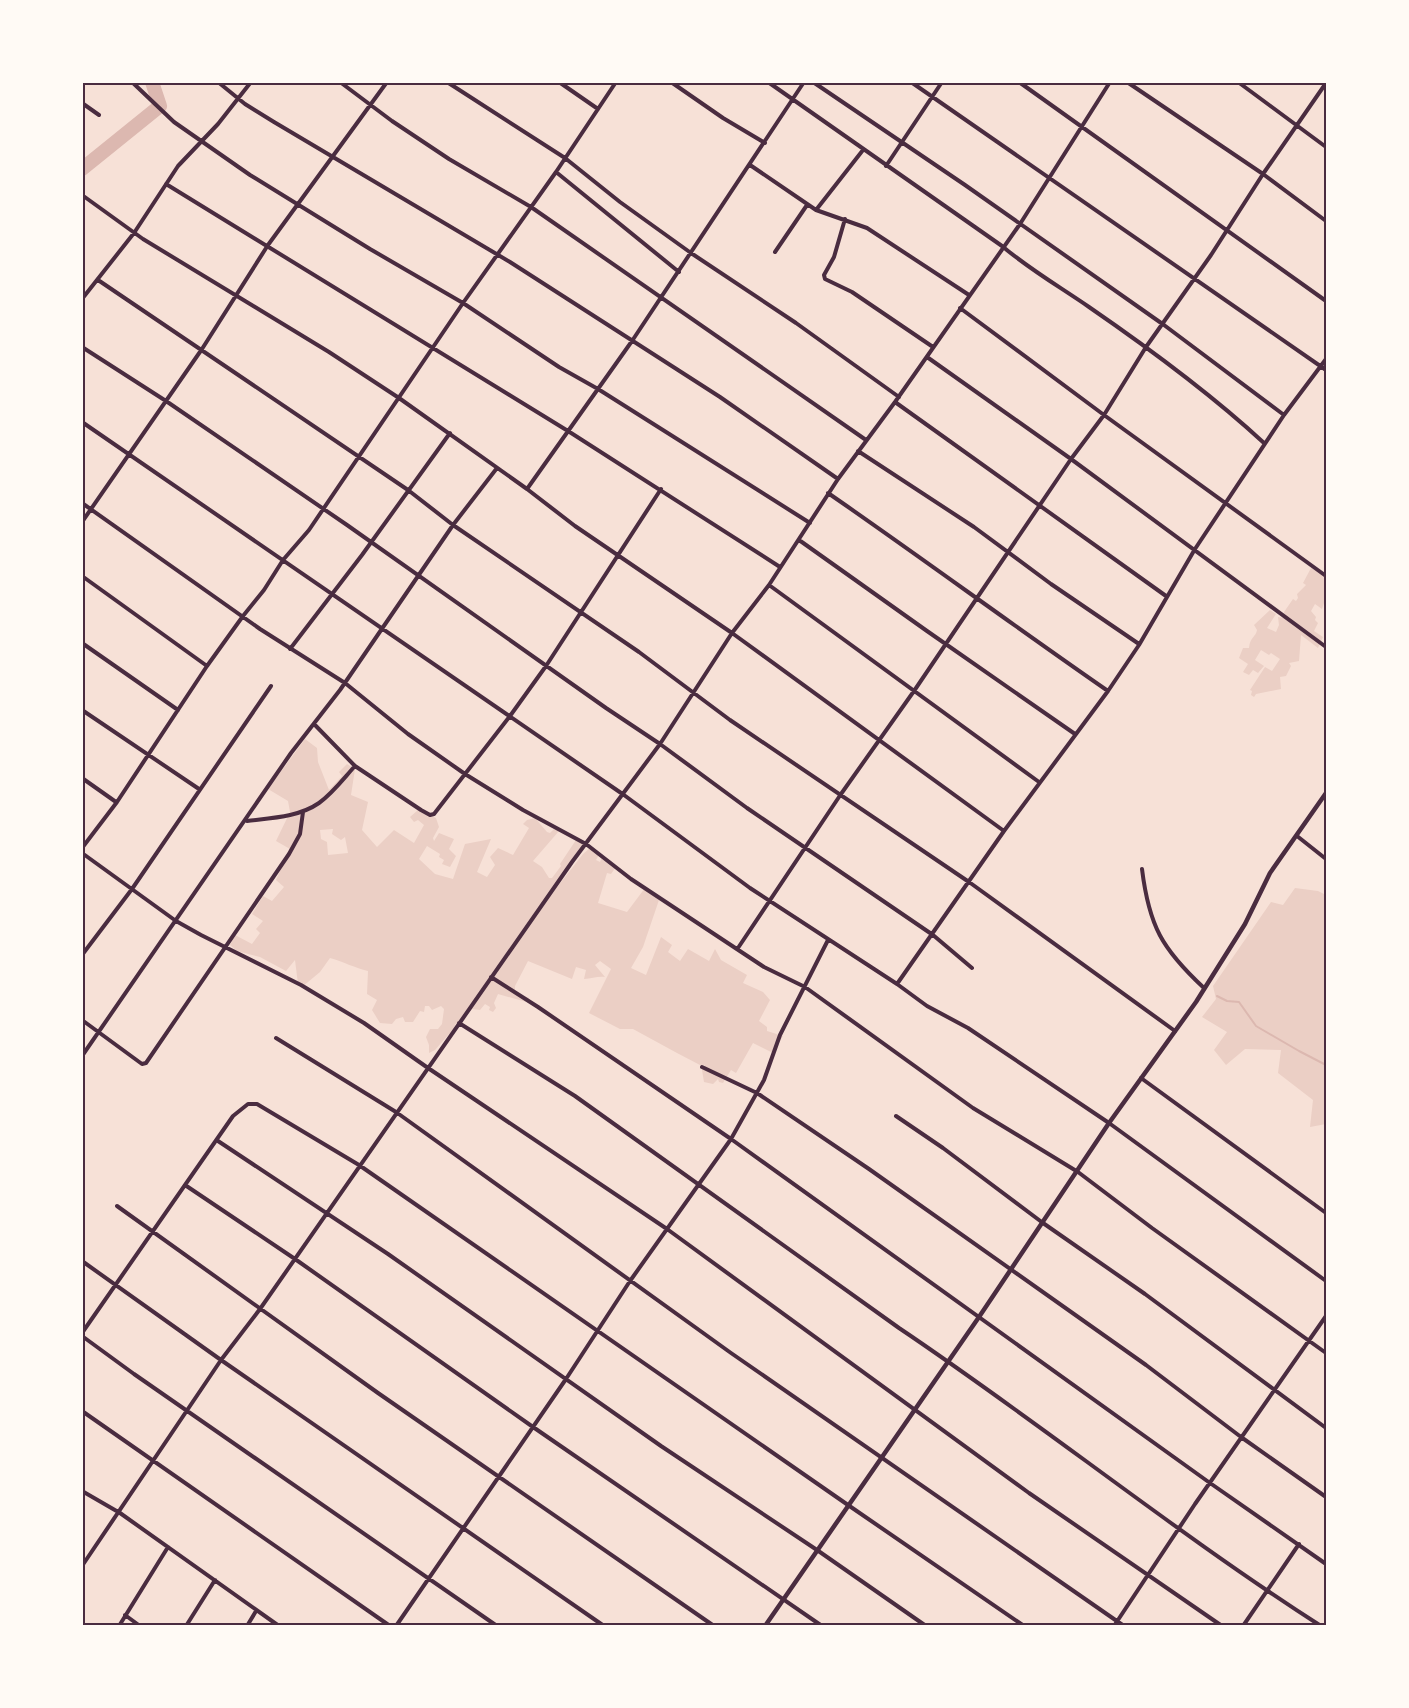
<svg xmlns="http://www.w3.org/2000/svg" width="1409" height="1708" viewBox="0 0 1409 1708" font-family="'Noto Sans',sans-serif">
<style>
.green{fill:#ebcfc5;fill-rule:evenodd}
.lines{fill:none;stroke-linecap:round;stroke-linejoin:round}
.stream{stroke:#dcb8b0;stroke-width:2}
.river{stroke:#dcb8b0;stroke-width:14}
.minor{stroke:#4a2c40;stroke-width:4}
.tertiary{stroke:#4a2c40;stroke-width:4.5}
.neatline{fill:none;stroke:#4a2c40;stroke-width:2}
</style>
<rect width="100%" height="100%" fill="#f7e1d7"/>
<!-- green -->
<path class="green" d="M1311,568L1326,575V597L1322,609L1315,604L1311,611L1316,617L1315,620L1318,623L1314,631L1323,637L1318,648L1301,635L1299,661L1289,663L1291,666L1286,676L1280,677L1281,689L1256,694L1254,697L1251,695L1252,691L1250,690L1265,667L1272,671L1280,659L1271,653L1269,655L1261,650L1255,660L1264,666L1258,673L1253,670L1249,675L1243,672L1248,664L1239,658L1243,648H1249C1250,637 1256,637 1257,630L1254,625L1270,610L1276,614L1267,628L1276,632L1279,625L1278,617L1285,618L1284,612L1293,599L1296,601L1298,598L1297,594L1306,585L1303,583Z
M305,739L317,748L318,762L329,790L342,776L339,772L347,764L355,769L351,795L368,802L362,830L377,847L394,830L414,843L424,825L418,820L414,822L410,817L418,810L436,818L439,827L433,838L434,841L439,833L454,839L449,849L456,856L450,867L442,864L444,860L439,857L440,854L427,846L419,859L435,874L453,879L465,844L491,839L477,872L487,877L495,865L490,857L498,848L513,855L529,828L523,824L527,820L535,818L547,832L550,833L554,829L559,831L533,861L542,867L549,878H552L561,866L560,864L576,840L584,844L551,895L583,854L590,848L599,855L596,860L600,862L602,857L616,867L611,874L607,873L598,903L627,912L645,888L660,897L643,947L631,968L646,975L661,937L672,945L668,952L680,961L688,949L709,961L715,949L721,960L747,975L743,983L763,992L770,1000L759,1021L767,1027V1031L783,1036L773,1053L753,1043L736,1073L731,1070L723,1083L719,1082L718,1079L713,1084L704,1082L702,1070L705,1065H700L677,1053L633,1029H620L589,1013L611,969L600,961L595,965L605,977C597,976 592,979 584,979L586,970L576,967L572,979L528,961L515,986V993L529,998L530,1003L498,994L494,1003L496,1008L493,1012L489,1010L490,1007L485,1004L480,1010L472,1009L455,1025L452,1035L449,1034L435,1050L429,1053V1045L426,1037L430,1029H438L442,1024L444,1009L441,1006L432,1010L429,1006H425L424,1012L420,1011L413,1022H405L403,1017L396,1019L392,1024L380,1023L372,1010L377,1000L367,994L368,971C355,968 344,962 330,958L320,972L302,987L298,984L295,960L286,971L260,957L237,951L230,945L235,935L252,944L260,933L256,929L263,921L252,914L263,896L272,901L284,887L276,880L290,849L276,841L290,812L288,801L268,789ZM333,829L332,834L341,840L345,837L348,853L328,855L327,842L321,839L320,830Z
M1295,888L1318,891L1326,895V1124L1310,1127L1313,1100L1278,1073L1281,1050L1245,1049L1226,1065L1214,1050L1227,1032L1202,1017L1216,999L1213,986L1271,902L1283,905Z"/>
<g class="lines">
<!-- stream -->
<path class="stream" d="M1217,996L1227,1001L1239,1002L1256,1026L1299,1051L1326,1065"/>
<!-- river -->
<path class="river" d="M82,169L160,106L152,82"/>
<!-- minor -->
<path class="minor" d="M132,82L174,122L250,175L370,249L463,303L559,367L598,389L810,523
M218,82L245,104L274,122L510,262L720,397L838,479
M340,82L392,121L449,159L531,207L866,440
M447,82L565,158L620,202L691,253L796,323L899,397
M559,82L598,109
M671,82L723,118L765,143
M768,82L1002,246C1029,269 1060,287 1089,307C1150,349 1210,393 1264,443
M813,82L965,185L1164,325L1284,415
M911,82L1326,370
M1019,82L1326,301
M1127,82L1263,174L1326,221
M1238,82L1326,147
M82,103L99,115
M750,165L816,210L867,228L969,295
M886,166L942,82
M556,172L679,272
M166,184L568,431L780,567
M82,195L143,239L329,352L399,398L527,489L575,526L732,633L1004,831
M816,210L863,150
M845,219L834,257L824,275L825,279L852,292L933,347
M775,252L807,205
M98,280L408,490L453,525L639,652L730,720L969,882L1175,1031
M82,299L134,233L178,166L218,124L251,82
M960,308L1104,415L1326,576
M82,347L166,401L347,525L606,708L660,744L747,808L933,935L972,968
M927,357L1071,459L1326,647
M895,402L1166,596
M82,422L624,795L750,888L897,984L927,1006L968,1028L1109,1123L1326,1281
M858,451L974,527L1051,584L1139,644
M527,489L632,341L804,82
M828,493C922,558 1014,626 1108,691
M82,503L260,629L345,683L408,734L465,774L523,810L586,844L631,879L764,967L805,987L973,1108L1078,1172L1152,1228L1326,1353
M82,522L202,349L268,245L387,82
M799,540L927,631L1075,734
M82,576L207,666
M769,585L1039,782
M82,643L178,710
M290,649L362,555L450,433
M82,710L199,789
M314,724L355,766L421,810L430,815L434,814L510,716L546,666L661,489
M82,778L116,802
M247,821C271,818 299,817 319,803C333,793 344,778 355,766
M1297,836L1326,859
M82,848L117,802L207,666L243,616L264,590L283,560L309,530L463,303L556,172L616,82
M82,853L176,921L201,935L301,985L364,1023L428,1068L667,1229L1029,1493L1222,1626
M1142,869C1149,926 1162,949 1204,988
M738,948L841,794L914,691L1071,459L1104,415L1146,347L1211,255L1263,174L1326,83
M82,955L132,889L271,686
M491,977L538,1007L731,1139L1210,1483L1326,1564
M897,984L1004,831L1108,691L1139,645L1195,549L1284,415L1326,359
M82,1020L142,1064L146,1063L289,854L300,834L303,812
M459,1023L575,1096L899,1328C1042,1424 1176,1533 1321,1626
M276,1038L396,1112L731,1353L1124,1626
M82,1056L291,753L340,690L453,525L497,468
M702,1067L757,1093L869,1169L1146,1365L1241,1437L1326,1497
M1141,1078L1326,1213
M896,1116L943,1148L1043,1223L1145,1294L1326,1428
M218,1141L388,1254L661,1446L817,1550L926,1626
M185,1185L295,1259L533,1427L822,1626
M117,1206L378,1393L714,1626
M82,1261L221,1360L604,1626
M82,1333L233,1116L248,1104H257L359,1165L848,1505L1024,1626
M82,1336L134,1374L497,1626
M82,1411L390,1626
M82,1491L120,1513L279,1626
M82,1566L221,1360L260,1309L572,862L660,744L732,633L769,585L838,479L895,402L1020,224L1110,82
M125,1615L140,1626
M119,1626L168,1547
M186,1626L215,1580
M247,1626L256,1611
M396,1626L566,1379L630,1281L731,1139L764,1080L780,1035L828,940
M1114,1626L1195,1504L1326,1316
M1243,1626L1299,1544"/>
<!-- tertiary -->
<path class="tertiary" d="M765,1626L979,1317L1109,1123L1196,1002L1245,924L1270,873L1326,793"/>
</g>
<!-- border -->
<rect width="1409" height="1708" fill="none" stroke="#fffaf5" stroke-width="168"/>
<rect x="84" y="84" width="1241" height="1540" class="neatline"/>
</svg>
